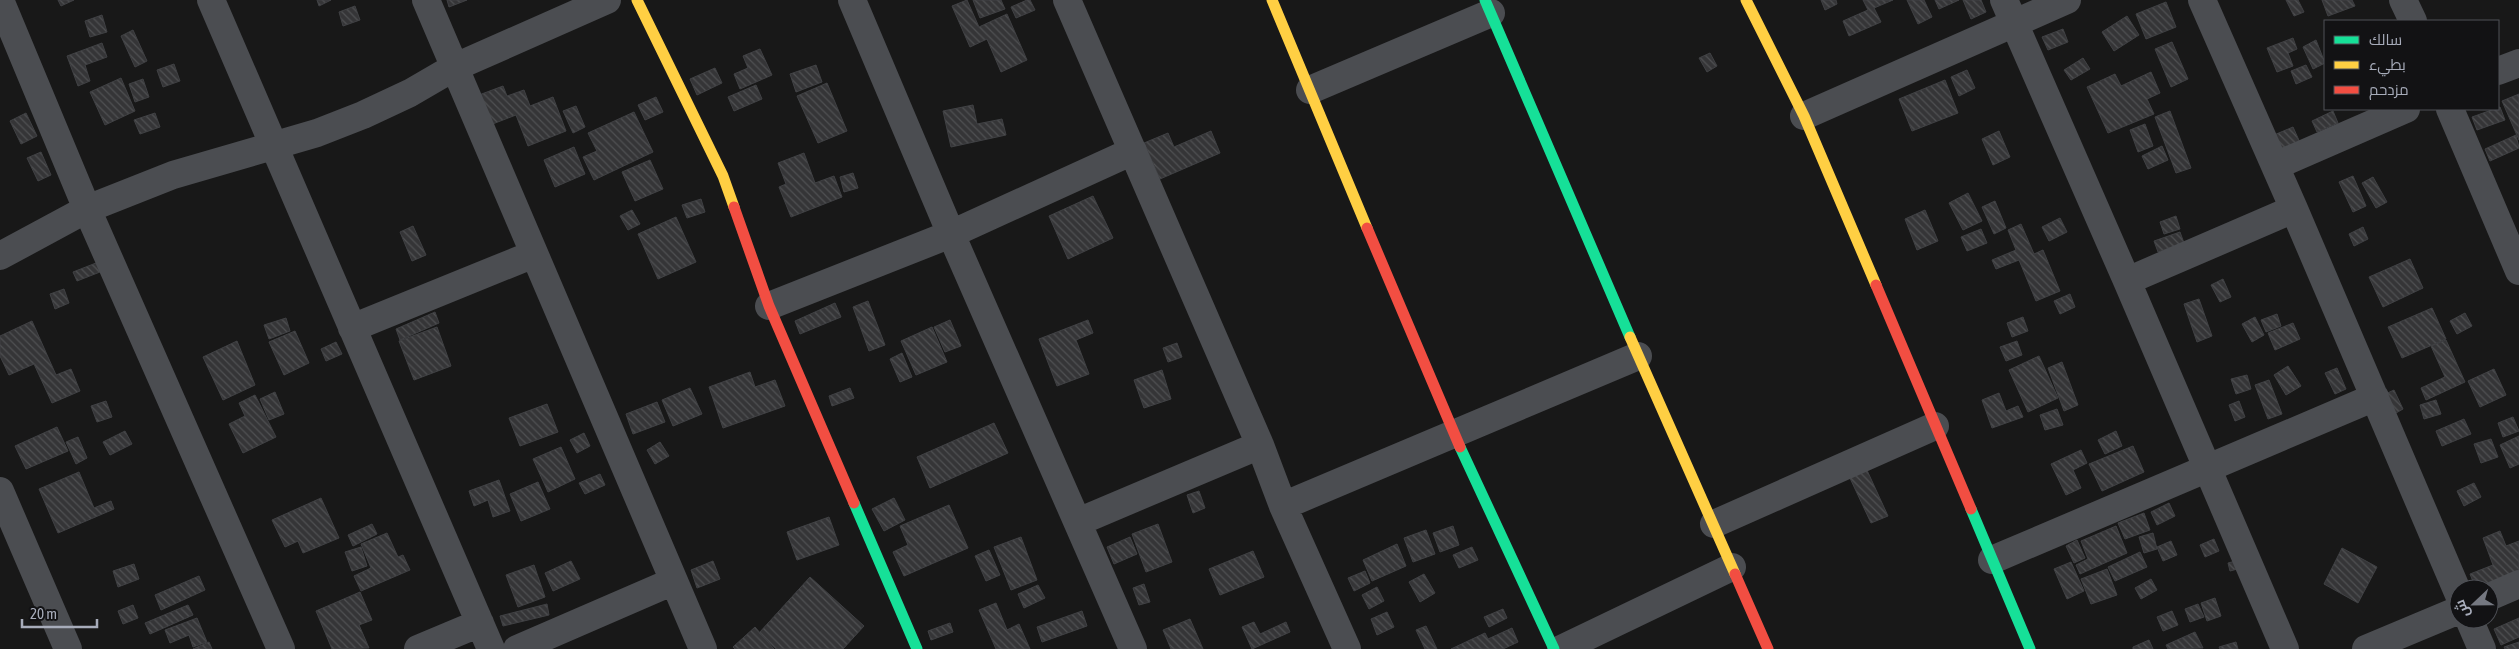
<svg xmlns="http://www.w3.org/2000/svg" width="2519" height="649" viewBox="0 0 2519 649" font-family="'Asap Condensed',Cairo,sans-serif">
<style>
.building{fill:url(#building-back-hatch);stroke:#404144}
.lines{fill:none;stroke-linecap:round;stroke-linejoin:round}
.street{stroke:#4b4d51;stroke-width:28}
.fast{stroke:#16e098;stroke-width:11}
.slow{stroke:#ffcf43;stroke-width:11}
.jam{stroke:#f24e42;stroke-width:11}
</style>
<defs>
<pattern id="building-back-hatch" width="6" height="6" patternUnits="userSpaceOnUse" patternTransform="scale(1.25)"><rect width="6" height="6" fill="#353537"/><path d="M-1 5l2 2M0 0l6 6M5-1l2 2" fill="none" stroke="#4f5052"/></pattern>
</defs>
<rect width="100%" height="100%" fill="#181818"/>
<!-- building -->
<path class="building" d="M58,0H74L61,6Z
M317,0H331L319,6Z
M447,0H467L449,7Z
M967,0L979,27L1007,14L1027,60L1001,72L987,39L970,47L952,6Z
M973,0H1001L1005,9L980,18Z
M1027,0H1030L1035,10L1016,18L1011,7Z
M1821,0H1836L1837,4L1825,10Z
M1863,0H1893L1874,8L1881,22L1849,36L1843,21L1868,10Z
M1907,0H1924L1932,17L1918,24Z
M1935,0H1959L1939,9Z
M1963,0H1981L1986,12L1971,19Z
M2286,0H2298L2304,12L2294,16Z
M2322,0H2352L2355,6L2328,16Z
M2166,2L2176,27L2146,39L2136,14Z
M355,6L360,20L343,26L339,12Z
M102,15L107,32L90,37L85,21Z
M2127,16L2139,35L2114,51L2102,32Z
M2063,29L2068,42L2048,50L2042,37Z
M133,30L147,61L135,67L121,36Z
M2293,38L2297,49L2288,53L2293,66L2277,72L2267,48Z
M2316,40L2325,63L2313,69L2303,47Z
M2172,42L2188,79L2171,87L2155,49Z
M102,43L107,57L85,65L90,81L78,86L67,56Z
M760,49L772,75L740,89L734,74L748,68L743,56Z
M1710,53L1717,66L1707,72L1699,58Z
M2083,58L2090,69L2071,80L2064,70Z
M174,64L180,81L163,87L157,70Z
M816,65L822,82L796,92L790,74Z
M2306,65L2312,77L2296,84L2291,71Z
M715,68L722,83L697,95L690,79Z
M1967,70L1975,88L1959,96L1951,77Z
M2151,72L2160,93L2147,99L2154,114L2108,133L2087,87L2115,74L2121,86Z
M121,78L135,111L105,125L90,92Z
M143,79L149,97L135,102L129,84Z
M1945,80L1958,113L1912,131L1899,99Z
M827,83L847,131L818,143L797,96Z
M756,85L762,99L734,111L728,97Z
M503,86L507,96L524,90L530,106L553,97L566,131L528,146L516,115L490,125L479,95Z
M2519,94V140L2502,101Z
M656,97L663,112L645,120L638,105Z
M973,105L977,124L1002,119L1006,135L951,147L943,111Z
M576,106L585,127L573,133L563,111Z
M2500,107L2505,120L2477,130L2472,117Z
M2170,111L2191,168L2176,173L2155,117Z
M2333,111L2338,123L2317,132L2312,121Z
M634,112L653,152L594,180L583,157L597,151L588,133Z
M26,113L37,136L21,144L10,121Z
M155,113L160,127L140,134L134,120Z
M2145,124L2153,146L2138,152L2130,130Z
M2293,127L2302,147L2284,156L2274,135Z
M1211,131L1220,153L1160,179L1144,143L1168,133L1174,147Z
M1999,131L2010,157L1993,165L1982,139Z
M2516,135L2519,148L2490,161L2485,149Z
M2162,146L2168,160L2148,169L2142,156Z
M574,147L585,174L555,187L544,160Z
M41,152L51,175L38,181L27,158Z
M804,153L815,183L834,176L842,197L791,217L779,187L786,184L778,163Z
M650,160L663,189L635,201L622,172Z
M853,173L858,188L844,192L840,177Z
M2353,176L2366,206L2353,212L2339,182Z
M2373,177L2387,202L2376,208L2362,183Z
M1968,193L1982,221L1963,230L1949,203Z
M1093,196L1113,238L1068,259L1049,216Z
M701,199L705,212L687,218L682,205Z
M1995,201L2006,228L1994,234L1982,207Z
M632,210L640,224L628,230L620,216Z
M1925,210L1938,241L1917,250L1905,219Z
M2176,216L2180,229L2164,234L2160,222Z
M676,217L696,262L658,279L638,234Z
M2060,218L2067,232L2049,241L2042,227Z
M2021,224L2034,254L2043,250L2060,291L2036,301L2019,260L1996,269L1992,260L2016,250L2008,230Z
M413,226L426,255L412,261L400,232Z
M2363,227L2368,239L2354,246L2349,234Z
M1981,229L1987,243L1967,251L1961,237Z
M2180,232L2184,243L2158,252L2154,241Z
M2410,259L2423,288L2383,307L2369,277Z
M96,263L100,272L77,281L73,272Z
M2223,279L2231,297L2220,302L2211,285Z
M64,289L69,303L55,309L50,294Z
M2070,294L2075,307L2060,314L2054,301Z
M2199,299L2212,336L2197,342L2184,304Z
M868,301L885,345L869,351L853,307Z
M835,303L841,317L800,334L795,321Z
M2432,308L2446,339L2402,358L2388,327Z
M435,312L439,323L400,340L396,329Z
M2465,313L2472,326L2457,334L2450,321Z
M2277,314L2281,326L2266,332L2261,320Z
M2023,317L2028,331L2012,337L2007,323Z
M2255,317L2264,335L2252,342L2242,324Z
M286,318L290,331L269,339L264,325Z
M950,320L961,346L945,352L934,327Z
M1088,320L1093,333L1076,340L1089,374L1057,386L1039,339Z
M32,321L56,375L71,369L80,391L52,403L34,364L9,375L0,356V336Z
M2293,323L2300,339L2275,350L2268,333Z
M437,327L451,366L414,380L399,341Z
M932,327L947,362L916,375L901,341Z
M295,331L309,363L284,375L269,342Z
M2446,340L2465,382L2426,400L2421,388L2445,377L2431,346Z
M237,341L255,385L223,400L203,357Z
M2017,341L2022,355L2006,361L2000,347Z
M336,342L342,354L326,361L321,349Z
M1177,343L1182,357L1168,362L1163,348Z
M902,353L912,377L900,382L890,359Z
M2039,356L2058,398L2028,412L2009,370Z
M2062,362L2078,405L2064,411L2048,368Z
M2288,366L2301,386L2286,395L2274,375Z
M2337,368L2346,389L2335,394L2325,373Z
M2494,369L2506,395L2480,407L2468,381Z
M1162,370L1171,399L1144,408L1134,380Z
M750,372L755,387L775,380L785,406L723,428L709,387Z
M2247,375L2251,389L2236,394L2231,379Z
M2269,380L2282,414L2268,419L2255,385Z
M690,388L702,414L673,426L662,400Z
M850,388L854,398L832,406L829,396Z
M2394,390L2403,409L2389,417L2379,397Z
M275,392L284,414L269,420L260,399Z
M1999,393L2006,411L2018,406L2023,417L1992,428L1982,400Z
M255,395L276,437L243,453L229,424L245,416L239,403Z
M2436,400L2441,414L2424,419L2420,405Z
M106,401L112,417L97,422L91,406Z
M2239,401L2245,417L2235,421L2229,405Z
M657,402L665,422L633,434L626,414Z
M547,404L558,432L520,446L509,418Z
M2057,409L2063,425L2045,430L2040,415Z
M2513,417L2519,431L2503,437L2498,423Z
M2464,419L2471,434L2442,446L2436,431Z
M994,423L1008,453L930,488L917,457Z
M57,427L68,451L26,469L15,446Z
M125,431L132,444L110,455L103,442Z
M2116,431L2122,446L2105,454L2098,440Z
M584,433L590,446L577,453L570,440Z
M2519,436V464L2510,468L2500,445Z
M78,437L87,458L76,464L66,442Z
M2491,439L2498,457L2481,463L2474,444Z
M660,442L669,456L655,464L647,450Z
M2133,446L2144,472L2102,491L2089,464Z
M561,447L575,479L548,492L533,459Z
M2081,450L2087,463L2073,470L2081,488L2066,495L2051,464Z
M1866,468L1888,516L1871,523L1849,476Z
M79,472L94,508L111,501L114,509L58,533L39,489Z
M600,474L605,485L585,494L579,483Z
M499,480L510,511L493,517L488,500L474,506L469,491Z
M538,482L550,509L521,521L510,494Z
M2474,483L2481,497L2464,506L2457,491Z
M1199,491L1205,508L1193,513L1187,495Z
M321,498L339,538L303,553L298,541L285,547L272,520Z
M894,498L905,520L884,531L872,509Z
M2169,503L2175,516L2157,525L2151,512Z
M949,505L968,548L904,576L893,552L908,545L900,526Z
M2144,513L2150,530L2125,539L2118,523Z
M829,517L839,545L797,560L787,532Z
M372,524L377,534L353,546L348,535Z
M1158,524L1172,562L1146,572L1132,534Z
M1453,526L1459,545L1440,552L1433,533Z
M2116,526L2127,553L2080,574L2076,565L2088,559L2081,541Z
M1426,530L1435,554L1413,562L1404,538Z
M2500,531L2506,546L2519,541V574L2476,589L2470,574L2493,565L2483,538Z
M387,533L398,557L403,555L410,570L361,591L354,576L371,568L361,544Z
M2153,533L2157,549L2144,553L2139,537Z
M1021,537L1037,580L1011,590L994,547Z
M1130,537L1137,554L1114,564L1107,547Z
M2214,539L2219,551L2205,557L2200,545Z
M2077,540L2085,558L2074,563L2066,546Z
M2171,541L2177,555L2163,561L2157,547Z
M1397,544L1406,566L1372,581L1363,560Z
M361,547L367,566L352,571L345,552Z
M1472,547L1478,560L1459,568L1453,555Z
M2342,548L2377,567L2358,603L2324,584Z
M989,550L1000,575L986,581L975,556Z
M1253,551L1264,577L1220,595L1209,569Z
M2140,552L2147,567L2115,581L2108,567Z
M2247,558L2249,566L2230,571L2228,563Z
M571,561L580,579L553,591L545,573Z
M713,561L720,579L697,588L691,570Z
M2071,562L2084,591L2067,599L2054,569Z
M134,564L139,579L118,587L113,571Z
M534,565L545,597L518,607L506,575Z
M2107,569L2117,595L2091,604L2081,579Z
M1365,571L1370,583L1354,591L1348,578Z
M1424,574L1435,593L1420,602L1409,582Z
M199,576L205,590L161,610L155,595Z
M810,577L864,626L843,649H776L759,633Z
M2151,579L2157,590L2141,599L2135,588Z
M1144,584L1150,602L1139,605L1133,588Z
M1038,585L1045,598L1024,608L1018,594Z
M1377,587L1384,601L1369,609L1362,595Z
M360,592L372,620L359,625L369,648L332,649L316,611Z
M2215,598L2221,616L2207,621L2201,603Z
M996,603L1007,630L1019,624L1030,649H996L979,610Z
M547,604L549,615L503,626L500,616Z
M2198,604L2204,617L2190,622L2185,609Z
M133,605L138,618L123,624L118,611Z
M188,605L193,615L150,634L145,623Z
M1503,609L1507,618L1489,627L1484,617Z
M1082,611L1087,626L1042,642L1037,627Z
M2172,611L2178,625L2163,631L2157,617Z
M1387,612L1394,627L1377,635L1371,619Z
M197,618L207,642L193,647L189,635L170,643L165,630Z
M2519,618V637L2501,645L2494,629Z
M1190,619L1203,649H1171L1163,630Z
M1254,622L1260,634L1286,622L1290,632L1252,649L1242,627Z
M950,623L953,632L931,640L928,631Z
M1426,626L1437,649H1425L1416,630Z
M755,627L774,649H735L733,647Z
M1512,628L1518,642L1503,649H1451L1485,633L1488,639Z
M2195,632L2203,648L2168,649L2166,645Z
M2149,640L2153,649H2133V647Z
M209,642L212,649H193Z
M2236,642L2238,649H2220L2219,647Z
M2519,642V649H2505L2504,647Z"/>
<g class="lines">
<!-- street -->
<path class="street" d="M0,0L87,209L281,649
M211,0L491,649
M426,0L703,649
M852,0L951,234L1133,649
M1067,0L1260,445L1283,506L1347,649
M2004,0L2127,281L2285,649
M2202,0L2294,209L2459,595
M2403,0L2413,21
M2498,71L2519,63
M1310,90L1491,13
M2450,109L2519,271
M1804,116L2067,0
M2275,166L2406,109
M0,256L87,209L173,175L317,133L363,115L410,93L453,68L607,0
M2127,281L2294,209
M769,306L951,234L1133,151
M352,328L534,254
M0,491L68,649
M1283,506L1638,356
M1078,522L1260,445
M1714,524L1935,426
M1992,560L2375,397
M2489,597L2519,584
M2469,619L2482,649
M418,649L480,623
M517,649L674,581
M1561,649L1732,567
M2366,649L2459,610"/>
<!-- fast -->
<path class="fast" d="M1485,0L1630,337
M1460,447L1554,649
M854,503L917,649
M1971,509L2030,649"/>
<!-- slow -->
<path class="slow" d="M637,0L723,176L734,207
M1272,0L1367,228
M1746,0L1804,116L1876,285
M1630,337L1735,574"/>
<!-- jam -->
<path class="jam" d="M734,207L769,306L854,503
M1367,228L1460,447
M1876,285L1971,509
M1735,574L1768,649"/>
</g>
<!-- legend -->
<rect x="2324" y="20" width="175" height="90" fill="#121214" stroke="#4e5056"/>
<rect x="2334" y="36" width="25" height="8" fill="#16e098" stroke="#4e5056"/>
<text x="2369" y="45" font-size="15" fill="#a7acba">سالك</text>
<rect x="2334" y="61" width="25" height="8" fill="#ffcf43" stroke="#4e5056"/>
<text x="2369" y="70" font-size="15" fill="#a7acba">بطيء</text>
<rect x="2334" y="86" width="25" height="8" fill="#f24e42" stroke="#4e5056"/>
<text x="2369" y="95" font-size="15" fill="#a7acba">مزدحم</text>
<!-- north arrow -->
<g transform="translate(2474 604) rotate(248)"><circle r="24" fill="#121214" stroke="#4e5056"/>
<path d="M0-4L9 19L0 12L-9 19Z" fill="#757881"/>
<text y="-8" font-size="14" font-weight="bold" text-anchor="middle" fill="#a7acba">ش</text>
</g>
<!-- scale -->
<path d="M22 619v8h75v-8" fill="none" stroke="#a7acba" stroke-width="2.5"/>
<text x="30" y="619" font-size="15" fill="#a7acba" stroke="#121214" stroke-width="4" paint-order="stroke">20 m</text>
</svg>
